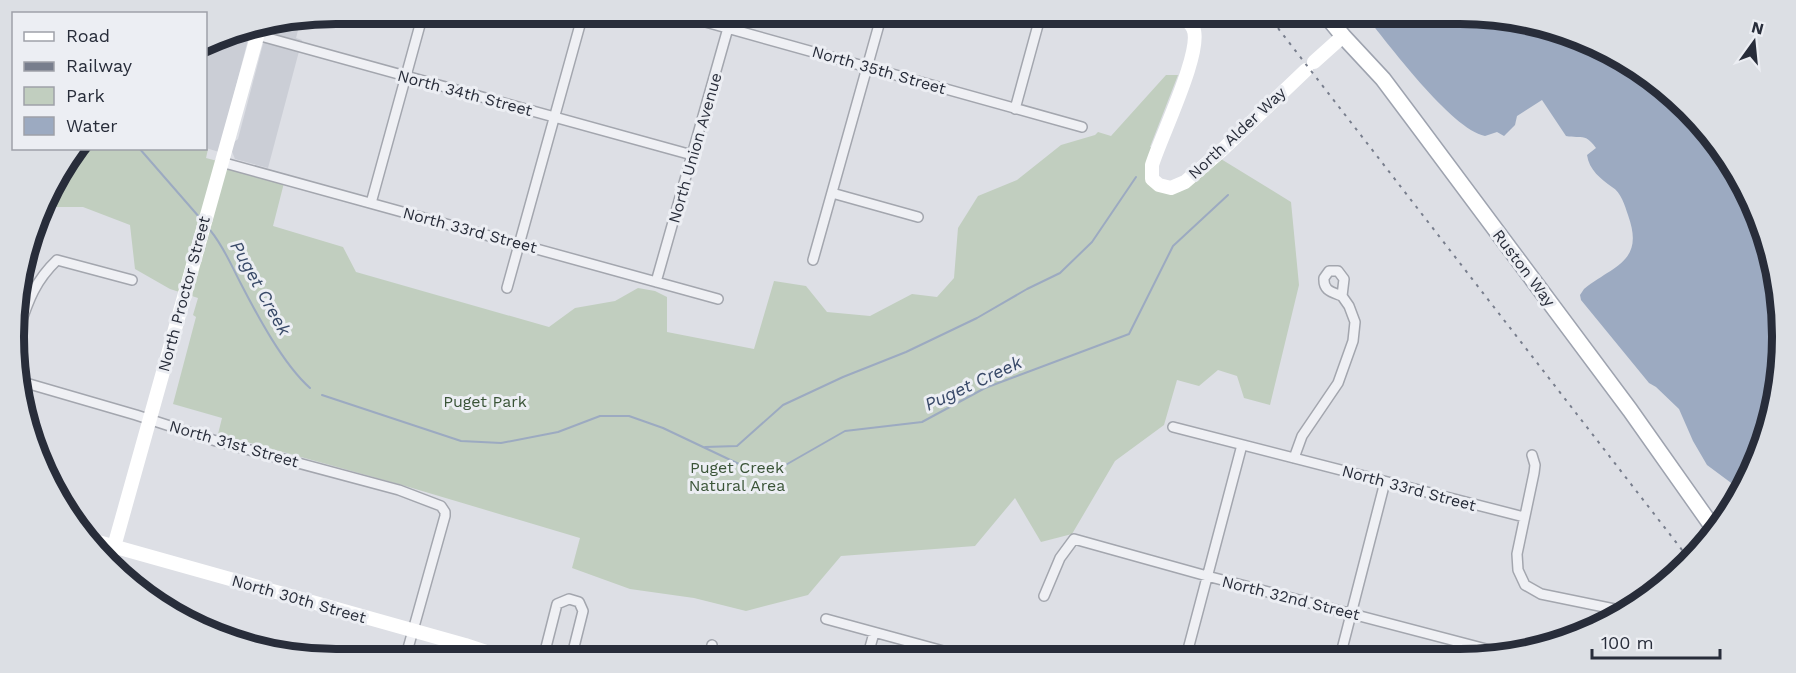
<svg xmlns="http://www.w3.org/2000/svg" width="1796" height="673" viewBox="0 0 1796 673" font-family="'Work Sans',sans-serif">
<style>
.built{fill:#cbced6}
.green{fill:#c1cebf}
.water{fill:#9caac1}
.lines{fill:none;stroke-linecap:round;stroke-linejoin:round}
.stream{stroke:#9caac1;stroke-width:2}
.street-casing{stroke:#a3a6ae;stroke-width:12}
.primary-casing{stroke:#9ea3af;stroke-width:18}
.street{stroke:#eff0f4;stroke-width:9}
.secondary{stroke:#fff;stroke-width:14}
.primary{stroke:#fff;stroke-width:15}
.rail{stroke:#787e8d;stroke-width:2;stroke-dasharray:3 6;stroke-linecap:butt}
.labels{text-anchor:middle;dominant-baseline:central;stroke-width:6;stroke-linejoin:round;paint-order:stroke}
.street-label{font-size:16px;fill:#282d3a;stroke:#eceef3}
.park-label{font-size:16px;fill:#3a5437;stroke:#eceef3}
.water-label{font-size:18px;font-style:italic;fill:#384968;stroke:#eceef3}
.rim{fill:none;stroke:#282d3a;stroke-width:8}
</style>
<rect width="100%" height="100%" fill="#dddfe5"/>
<!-- built -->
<path class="built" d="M301,19L296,38L302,40L268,168L235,159L231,149L234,142L238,139L268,25Z
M251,28L219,152L206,148V46L232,31Z"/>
<!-- green -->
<path class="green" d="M1166,75H1178L1150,147L1152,148L1161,190L1221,159L1291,202L1299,285L1270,405L1244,398L1237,376L1218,370L1199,386L1177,380L1164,425L1115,461L1072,534L1041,542L1015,498L975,546L841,556L808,595L746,611L694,598L630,589L572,568L580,538L402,485L218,434L222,418L173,404L196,317L193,315L198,298L170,289L135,269L130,225L83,207H46L57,175L79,149L206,148L208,149L206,158L285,179L273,226L343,247L356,272L549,327L575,308L615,301L638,288L655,291L667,297V332L754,349L774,281L806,286L827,312L870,316L912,294L937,297L954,278L958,228L978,196L1017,180L1061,145L1095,135L1098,132L1111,136Z"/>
<!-- water -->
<path class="water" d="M1364,14H1459L1543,25L1656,80L1739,175L1780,295L1771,420L1742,491L1707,465L1693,441L1679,409L1656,387L1649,383L1581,300L1580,295L1584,289C1614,265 1645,262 1628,215C1625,206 1621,192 1612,187C1601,179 1589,170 1587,155L1596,148C1585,132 1581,139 1566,136L1542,100L1517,116L1515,125L1504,136L1497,132L1485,136C1451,129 1387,42 1364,14Z"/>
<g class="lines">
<!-- stream -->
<path class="stream" d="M139,148L200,218
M210,230C224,247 230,263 240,282C257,315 283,364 310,388
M322,395L461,441L501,443L558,432L600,416H629L663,428L741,465L775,471L845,431L922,422L985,388L1129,334L1173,246L1228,195
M705,447L737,446L783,405L843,377L906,352L977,318L1027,289L1060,273L1092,242L1136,177"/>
<!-- street casing -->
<g class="street-casing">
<path id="street" d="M677,14L1082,127
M257,35L692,155
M1015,109L1041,14
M221,162L718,299
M832,193L918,217
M371,203L423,14
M813,260L882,14
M656,282L732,14
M507,288L583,14
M18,331C28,302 34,282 57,260L132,280
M19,381L136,415L216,441L399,490L441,506L445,512V516L405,659
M1173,427L1524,517
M1532,455L1535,465L1534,473L1517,554L1518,570L1525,585L1541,594L1624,611
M1294,458L1302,436L1338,383L1353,341L1355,322L1349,306L1342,296L1344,279L1338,271H1329L1324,278C1323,291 1332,292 1342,296
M1044,596L1060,558L1074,539L1207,576L1509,655
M826,619L969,658
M1186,657L1242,445
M1340,657L1385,482
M867,658L874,633
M543,659L557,604L569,599L579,602L583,611L571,659
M709,659L712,645"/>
</g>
<!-- primary casing -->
<g class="primary-casing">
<path id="primary" d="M1325,14L1343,36L1383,79L1413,119L1630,410L1714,529"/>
</g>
<!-- street -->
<use href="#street" class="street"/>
<!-- secondary -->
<path class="secondary" d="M1165,14C1175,16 1188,18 1193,28C1204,49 1160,138 1152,165V179L1159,185L1171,188L1185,182L1221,151L1306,70
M238,30L257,35
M1314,62L1343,36
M91,540L465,645L507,659
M110,561L260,26"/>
<!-- primary -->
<use href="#primary" class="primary"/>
<!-- rail -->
<path class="rail" d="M1267,14L1689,559"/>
</g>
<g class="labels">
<!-- street labels -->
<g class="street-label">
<text transform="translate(879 70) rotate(16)">North 35th Street</text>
<text transform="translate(465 93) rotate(15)">North 34th Street</text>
<text transform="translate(1237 133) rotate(-43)">North Alder Way</text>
<text transform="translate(695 148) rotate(-74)">North Union Avenue</text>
<text transform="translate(470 230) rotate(15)">North 33rd Street</text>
<text transform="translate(1524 268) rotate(53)">Ruston Way</text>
<text transform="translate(184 294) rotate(-75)">North Proctor Street</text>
<text transform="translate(234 444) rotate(16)">North 31st Street</text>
<text transform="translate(1409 488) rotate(15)">North 33rd Street</text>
<text transform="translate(1291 598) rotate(14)">North 32nd Street</text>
<text transform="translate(299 599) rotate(16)">North 30th Street</text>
</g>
<!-- park labels -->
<g class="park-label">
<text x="485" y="401">Puget Park</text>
<text x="737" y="467">Puget Creek<tspan x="737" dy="18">Natural Area</tspan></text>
</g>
<!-- water labels -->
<g class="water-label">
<text transform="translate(261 288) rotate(61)">Puget Creek</text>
<text transform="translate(973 383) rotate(-25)">Puget Creek</text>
</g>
</g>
<!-- crop -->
<path d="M0 0H1796V673H0ZM336 24H1460A312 312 0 0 1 1772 336V337A312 312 0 0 1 1460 649H336A312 312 0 0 1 24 337V336A312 312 0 0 1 336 24Z" fill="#dcdfe4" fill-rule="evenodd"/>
<path class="rim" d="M336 24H1460A312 312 0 0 1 1772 336V337A312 312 0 0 1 1460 649H336A312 312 0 0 1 24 337V336A312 312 0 0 1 336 24Z"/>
<!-- legend -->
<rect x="12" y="12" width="195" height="138" fill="#eceef3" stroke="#9ea1a9" stroke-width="1.5"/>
<rect x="24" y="32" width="30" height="9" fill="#ffffff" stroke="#9ea1a9" stroke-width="1.5"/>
<text x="66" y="42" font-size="18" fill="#282d3a">Road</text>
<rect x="24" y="62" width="30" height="9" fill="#787e8d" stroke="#9ea1a9" stroke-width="1.5"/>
<text x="66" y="72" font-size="18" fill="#282d3a">Railway</text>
<rect x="24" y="87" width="30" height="18" fill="#c1cebf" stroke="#9ea1a9" stroke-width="1.5"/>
<text x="66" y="102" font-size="18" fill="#282d3a">Park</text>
<rect x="24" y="117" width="30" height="18" fill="#9caac1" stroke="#9ea1a9" stroke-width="1.5"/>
<text x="66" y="132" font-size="18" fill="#282d3a">Water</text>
<!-- north arrow -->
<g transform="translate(1754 42) rotate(15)" stroke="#eceef3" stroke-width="4.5" paint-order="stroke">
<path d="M0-4.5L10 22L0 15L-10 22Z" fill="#282d3a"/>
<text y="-9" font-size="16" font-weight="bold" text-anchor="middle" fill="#282d3a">N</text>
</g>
<!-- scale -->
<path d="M1592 649v9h128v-9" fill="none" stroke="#282d3a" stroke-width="3"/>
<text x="1601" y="649" font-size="18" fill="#282d3a" stroke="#eceef3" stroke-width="4.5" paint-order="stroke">100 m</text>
</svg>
